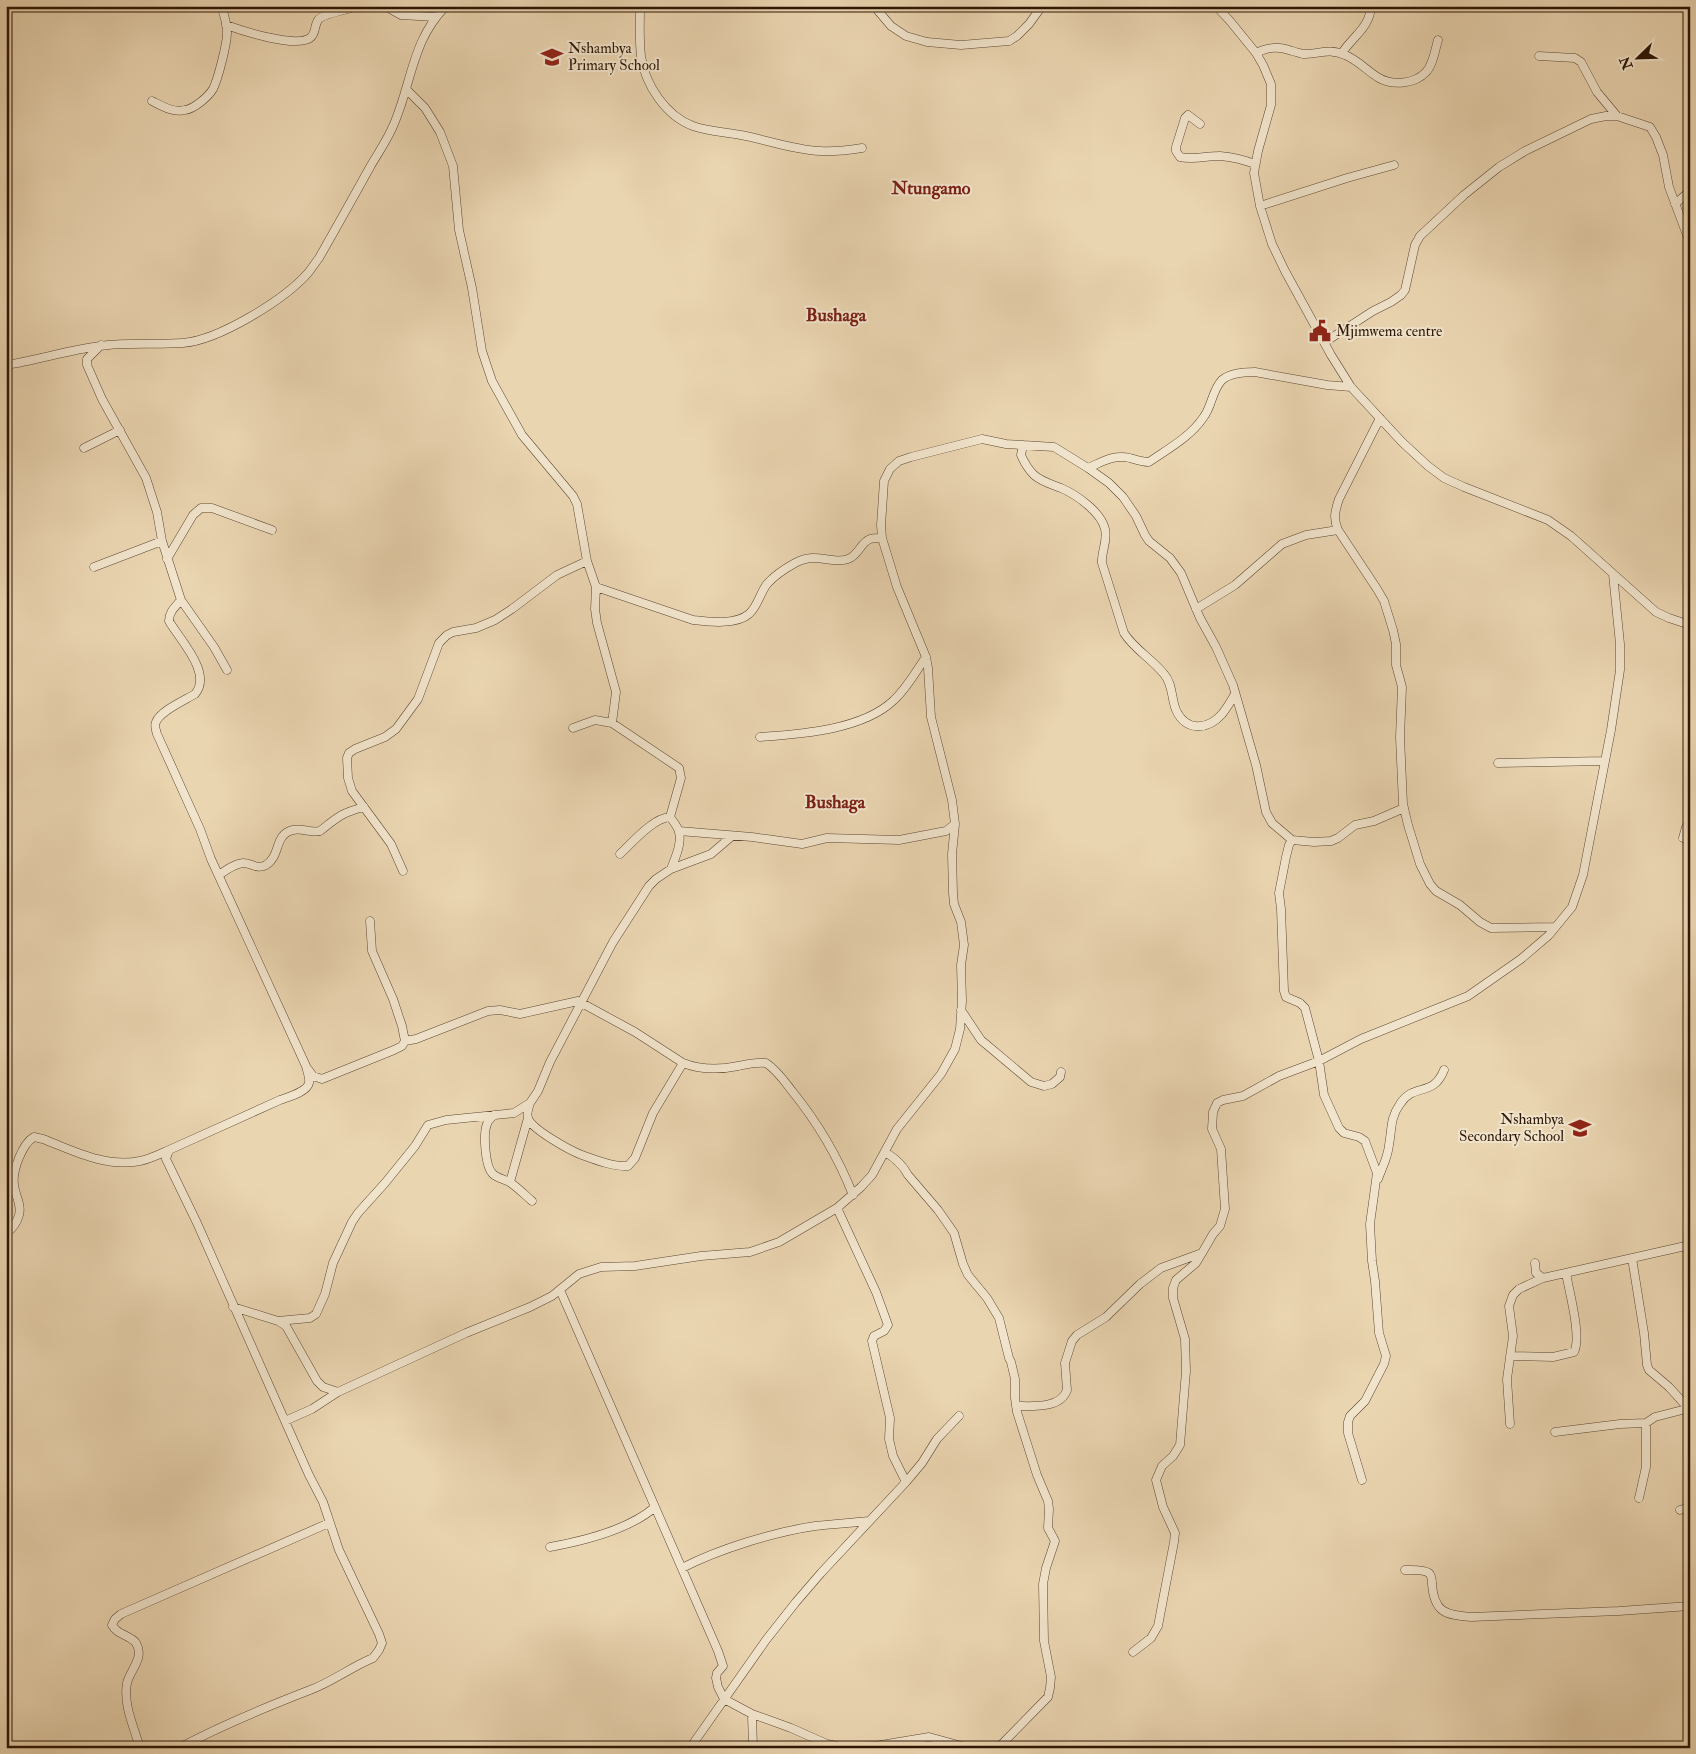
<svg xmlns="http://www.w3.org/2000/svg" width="1696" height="1754" viewBox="0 0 1696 1754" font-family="'IM FELL Double Pica',serif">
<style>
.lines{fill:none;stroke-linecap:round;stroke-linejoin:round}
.street-casing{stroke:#5c4630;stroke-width:9}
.street{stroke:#f1e4cc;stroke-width:8}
.labels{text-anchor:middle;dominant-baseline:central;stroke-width:4;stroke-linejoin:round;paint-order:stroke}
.poi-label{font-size:15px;fill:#2d1605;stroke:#f1e4cc;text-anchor:start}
.quarter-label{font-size:18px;font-weight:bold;fill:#7a1f14;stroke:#f1e4cc}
</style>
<rect width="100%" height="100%" fill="#ead5b1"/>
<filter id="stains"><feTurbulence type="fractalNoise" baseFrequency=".004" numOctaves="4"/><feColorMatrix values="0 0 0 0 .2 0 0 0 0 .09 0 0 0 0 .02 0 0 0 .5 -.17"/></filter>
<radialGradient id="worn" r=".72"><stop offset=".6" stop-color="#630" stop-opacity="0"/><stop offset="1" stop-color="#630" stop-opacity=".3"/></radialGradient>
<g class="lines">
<!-- street casing -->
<g class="street-casing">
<path id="street" d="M385,6L401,15L435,17
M640,6C640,23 639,39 641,56C645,85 666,116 693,126C709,132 729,132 746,136C770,141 795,150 820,151C834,152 849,150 862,148
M874,6L891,26L906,36L927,42L961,45L1009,41L1017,36L1029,24L1042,6
M1216,6L1230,21L1256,53L1263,65L1271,84V105L1258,151L1254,173L1260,206L1272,244L1285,271L1331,355L1351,387L1402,442L1428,466L1444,478L1464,487L1548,520L1571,536L1656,612L1669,618L1690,625
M1689,6L1690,8
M226,25C243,31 295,48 310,38C316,34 314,26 318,20C322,14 350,9 358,6
M1256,53C1269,47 1278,46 1292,51C1296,52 1299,53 1303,54C1319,55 1327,47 1345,55C1358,60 1367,71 1379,78C1393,86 1415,84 1426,72C1433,65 1435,50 1438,40
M1342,53C1352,37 1370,28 1371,6
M1539,56L1575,58L1581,62L1597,92L1617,116
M407,90L425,108L440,132L453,166L459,230L472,288L482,351L492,381L522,435L573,496L577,504L587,561L596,587L595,609L597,623L616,692L612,723
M152,101C162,106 173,113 185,110C194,109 208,97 213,89C218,79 227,44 227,33C227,24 224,14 221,6
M1200,124L1188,115L1185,118L1176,147V151L1180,157C1193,160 1206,156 1220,156C1232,157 1244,160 1255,164
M1675,204L1690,191
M1260,206L1347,178L1394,165
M1325,342L1373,311L1391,302L1401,295L1405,290L1415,245L1420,236L1464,195L1499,167L1525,151L1591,119L1606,116H1617L1650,127L1656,137L1663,155L1669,187L1690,243
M101,345L87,359V365L102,399L146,478L157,512L162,541L181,600C175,607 169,612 169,621C179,639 213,673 195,694C185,700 160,711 156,722C154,726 156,730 157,734L200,829L211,859L306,1066C307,1071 310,1078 309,1083C307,1092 288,1097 280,1100L169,1150L166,1159L197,1223L309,1475L323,1502L339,1550L379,1634L382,1643L379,1650L373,1658C351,1667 332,1682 310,1690C266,1707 222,1725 179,1748
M6,365C38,360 68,350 100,346C127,342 155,345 183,343C219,340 284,300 308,273C312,268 315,263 319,258C336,228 353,198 370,167C378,153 388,139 394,124C412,82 412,40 446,6
M1380,418L1339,499C1335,511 1333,518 1338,530L1377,589L1384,601L1393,630L1396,644V665L1402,687L1400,737L1403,804L1408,825L1420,864L1430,884L1436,891L1460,905L1480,922L1491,928L1555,927
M1023,445L1021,455C1024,462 1028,469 1034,475C1042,482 1051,484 1061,488C1077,495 1101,512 1105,529C1108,541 1101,552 1102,563L1124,633C1134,649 1152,659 1164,674C1173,684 1171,698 1176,710C1186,732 1208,730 1222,714C1227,708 1231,701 1235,694
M84,448L120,430
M1088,468L1109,483L1123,497L1136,516L1145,535L1149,541L1170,558L1181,573L1200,618L1216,647L1233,685L1256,765L1266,812L1272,823L1292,840L1314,842L1331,841L1338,838L1355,825L1374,821L1404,808
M167,559L193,515L201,508H212L272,530
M94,567L162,541
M596,587L693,620C710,622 736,625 749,614C758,606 760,593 767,584C774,576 786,568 795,563C818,551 829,565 848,559C858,556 861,542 870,539C873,538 878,538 882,538
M181,600L214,647L227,670
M1196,609L1235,585L1282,544L1306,535L1338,530
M573,728L595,720L612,723L679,768L681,778L670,817C673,821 678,827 679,832C682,844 675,858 671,869
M760,737C801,734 863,730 894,700C907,688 916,671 926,657
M1498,763L1605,761
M679,831L752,837L802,844L827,838L899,840L946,831L955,824
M1683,838L1686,827L1690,825
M1292,840L1289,845L1286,857L1279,893L1281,909L1284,991L1286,997L1300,1003L1305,1008L1319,1061L1324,1095L1339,1128L1344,1133L1359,1137L1365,1141L1377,1173L1370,1224L1372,1261L1375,1281L1379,1333L1386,1356L1384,1364L1365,1401L1350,1416L1348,1422V1433L1362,1480
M620,854C633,842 653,818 670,817
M403,871L391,844L352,791L348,778L347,758L349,753L355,749L385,737L396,729L418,699L439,643L447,635L453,632L476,628L495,620L512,609L557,575L587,561
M219,875C226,870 234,864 243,863C252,863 257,870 266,865C281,856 274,834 293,830C302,828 311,833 320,831C338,817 341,813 364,807
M961,1010L981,1040L1031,1082L1044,1086L1052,1084L1060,1077L1061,1072
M405,1041L416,1039L488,1011L500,1010L520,1014L578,1001L635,1032L683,1063C701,1070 719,1070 738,1066C748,1064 756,1062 766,1063C777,1070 785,1082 792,1091C818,1123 838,1157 853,1195
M307,1068L313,1076L322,1079L394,1050L402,1046L405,1041L402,1026L393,999L372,951L370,921
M530,1103C529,1107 526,1113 528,1118C531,1129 571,1151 582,1155C596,1160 614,1167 628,1166L635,1158L653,1113L683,1063
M494,1115C491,1118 488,1120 487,1124C483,1134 485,1167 493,1174C498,1179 506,1179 511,1183C518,1188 525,1195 532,1201
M885,1152C895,1158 903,1165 908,1175L938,1210L954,1233L963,1264L968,1275L987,1298L999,1318L1009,1358L1011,1362L1015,1379V1398L1017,1412L1037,1475L1048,1501L1049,1509L1048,1528L1055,1541L1046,1568L1043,1584L1044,1641L1051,1677L1050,1688L1048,1697L998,1748
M1378,1179C1382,1168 1388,1157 1389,1145C1392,1129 1390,1118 1400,1104C1414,1082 1433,1098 1444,1070
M510,1182L528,1118
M837,1208L876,1292L888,1325L884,1331L874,1336L872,1341L890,1418L889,1439L893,1456L906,1482
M6,1234C12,1229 17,1223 19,1215C22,1205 15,1195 14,1185C12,1171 22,1144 34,1137L43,1139C74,1151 106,1168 140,1161C150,1159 160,1154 169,1150
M1632,1258L1644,1333L1647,1365L1649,1370L1669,1387L1689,1409
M1535,1263L1536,1273L1543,1278L1690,1245
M560,1290L718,1651L723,1666L717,1673L716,1678L718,1687L724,1699L752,1714L791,1728L827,1744L841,1747L875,1746L929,1737L969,1748
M233,1307L278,1321L286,1326L317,1381L323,1387L338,1392
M278,1321L310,1318L316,1314L325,1294L333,1263L352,1222L358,1213L385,1183L415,1146L428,1125L446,1120L514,1113L530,1103L538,1091L550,1062L613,942L649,886L656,879L671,869L711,854L732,836
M1510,1356L1553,1357L1574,1352C1582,1337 1569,1291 1566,1273
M1016,1406C1033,1406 1060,1409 1067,1390L1065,1363L1072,1341L1077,1335L1106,1317L1140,1284L1161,1268L1202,1253L1213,1234L1220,1226L1225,1209L1221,1149L1212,1129L1213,1112L1217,1103L1223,1100L1243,1096L1279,1076L1319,1061L1361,1039L1468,996L1521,959L1549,935L1572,907L1583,875L1611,730L1620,670V644L1613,574
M285,1421L312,1409L338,1392L466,1333L530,1307L552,1296L579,1274L601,1267L635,1266L701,1256L750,1252L779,1242L837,1208L861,1187L872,1175L897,1129L941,1074L955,1049L960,1029L962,1001L961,965L964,945L961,922L954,904L953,893L952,854L955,824L952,800L931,717L928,668L926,657L897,587L882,538L881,525L884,481L890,469L899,461L911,457L982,439L1006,444L1054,447L1088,468C1102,462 1114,454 1130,458C1137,460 1142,462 1149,462C1168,449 1190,437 1203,418C1212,407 1212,390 1222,380C1230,373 1245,372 1255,372L1327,385L1351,387
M1510,1424L1507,1379L1513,1336L1509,1306L1513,1295L1519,1289L1543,1278
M1555,1432L1620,1424L1646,1423
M1639,1498L1646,1467V1423L1655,1417L1690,1408
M1680,1510L1690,1507
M550,1547C583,1541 630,1529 655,1507
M682,1568C719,1549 774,1532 815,1526C833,1524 851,1523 869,1521
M1405,1570C1412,1570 1423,1569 1429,1573C1432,1576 1432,1580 1432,1584C1434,1612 1445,1615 1471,1617L1619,1611L1690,1606
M1133,1652L1151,1638L1158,1626L1174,1542L1175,1533L1163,1507L1156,1480L1162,1466L1173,1456L1180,1445L1186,1371L1185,1339L1173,1298V1288L1176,1280L1196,1263L1202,1253
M752,1714L753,1748
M140,1748C134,1727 123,1705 127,1683C130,1670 145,1658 136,1643C130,1635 117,1635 112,1625L115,1619L121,1614L329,1523
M690,1748L766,1640L796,1602L821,1573L906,1482L922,1463L937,1439L959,1416"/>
</g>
<!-- street -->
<use href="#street" class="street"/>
</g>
<!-- icons -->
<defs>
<g id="school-bare" transform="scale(1.725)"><path d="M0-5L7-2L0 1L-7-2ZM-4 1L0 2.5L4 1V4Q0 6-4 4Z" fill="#8f2418" stroke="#f1e4cc" stroke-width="2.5" paint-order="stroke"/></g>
<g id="civic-bare" transform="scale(1.725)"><path d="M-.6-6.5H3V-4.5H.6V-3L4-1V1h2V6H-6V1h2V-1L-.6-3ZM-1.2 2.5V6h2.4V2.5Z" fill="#8f2418" stroke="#f1e4cc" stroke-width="2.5" paint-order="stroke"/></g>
</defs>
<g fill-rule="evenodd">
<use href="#school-bare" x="552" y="57"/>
<use href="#civic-bare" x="1320" y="331"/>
<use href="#school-bare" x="1580" y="1128"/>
</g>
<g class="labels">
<!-- poi labels -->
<g class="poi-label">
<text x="568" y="48">Nshambya<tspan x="568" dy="17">Primary School</tspan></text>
<text x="1336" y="331">Mjimwema centre</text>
<text x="1564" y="1119" text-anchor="end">Nshambya<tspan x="1564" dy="17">Secondary School</tspan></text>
</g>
<!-- quarter labels -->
<g class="quarter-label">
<text x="931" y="188">Ntungamo</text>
<text x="836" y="315">Bushaga</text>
<text x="835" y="802">Bushaga</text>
</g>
</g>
<!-- margin -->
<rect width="1696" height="1754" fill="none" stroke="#ead5b1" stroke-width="25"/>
<rect x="8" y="8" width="1681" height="1739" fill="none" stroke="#2d1605" stroke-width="2.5"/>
<rect x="12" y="12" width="1671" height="1729" fill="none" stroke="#2d1605"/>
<!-- north arrow -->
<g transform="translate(1638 58) rotate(247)" stroke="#f1e4cc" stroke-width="4" paint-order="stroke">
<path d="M0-4L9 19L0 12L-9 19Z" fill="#2d1605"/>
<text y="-8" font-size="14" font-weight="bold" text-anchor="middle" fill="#2d1605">N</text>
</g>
<rect width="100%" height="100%" filter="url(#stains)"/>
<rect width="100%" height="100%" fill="url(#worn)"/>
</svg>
